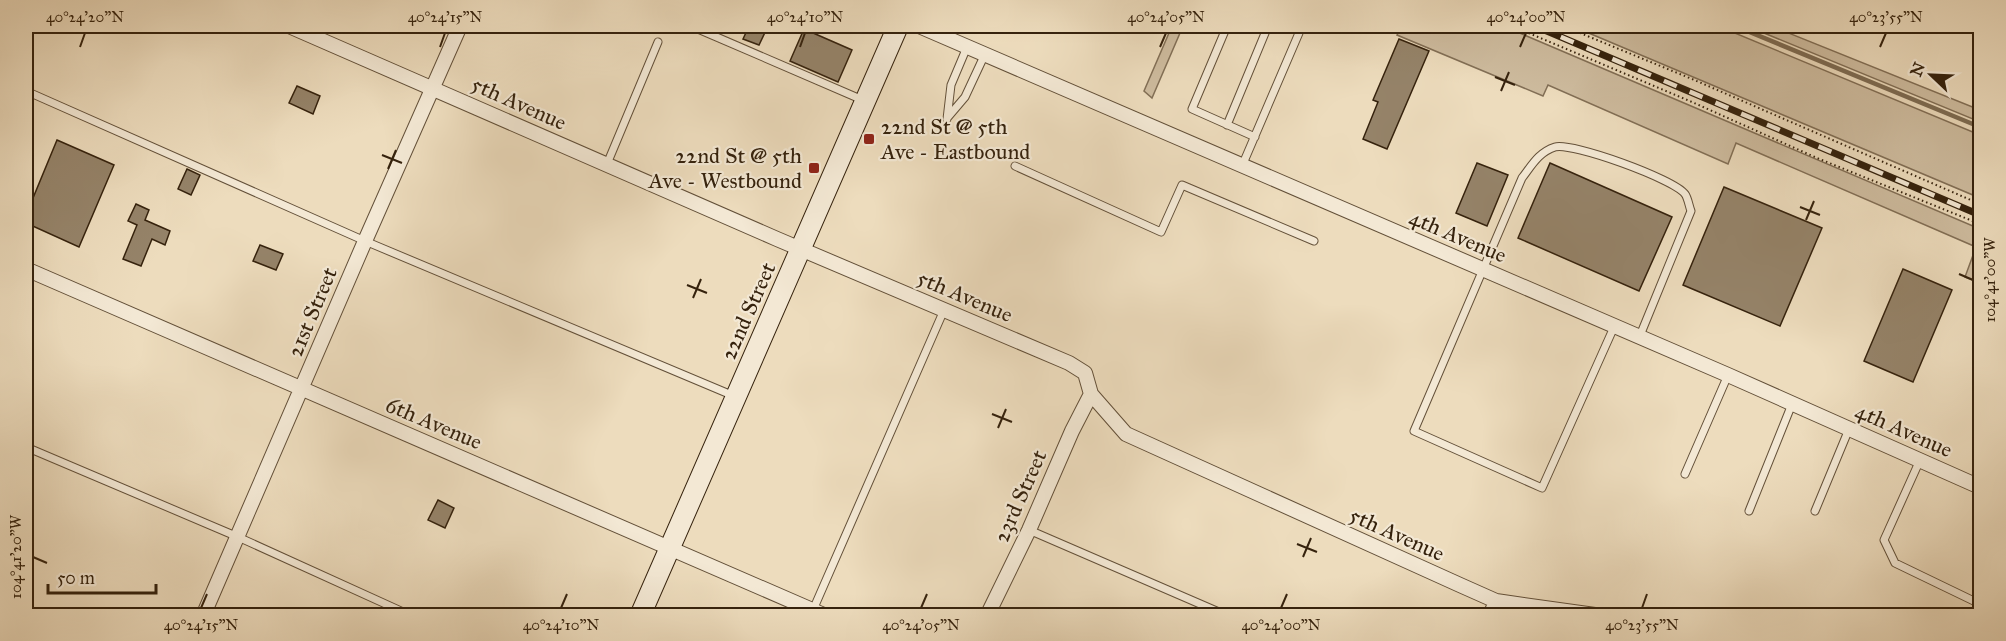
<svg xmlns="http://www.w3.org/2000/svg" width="2006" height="641" viewBox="0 0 2006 641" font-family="'IM FELL Great Primer',serif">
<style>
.green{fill:#cebc9f;stroke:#826f56;stroke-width:1.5}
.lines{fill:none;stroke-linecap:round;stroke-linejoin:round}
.stream{stroke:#7e6c53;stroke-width:4.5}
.building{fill:#958369;stroke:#35220d;stroke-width:1.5}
.lane-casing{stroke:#635039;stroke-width:9}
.street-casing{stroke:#635039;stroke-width:16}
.secondary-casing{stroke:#35220d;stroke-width:22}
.path{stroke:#35220d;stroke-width:2;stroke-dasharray:1.5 3;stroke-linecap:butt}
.lane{stroke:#f3e8d4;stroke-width:7}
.street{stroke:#f3e8d4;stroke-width:14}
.secondary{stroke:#f3e8d4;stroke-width:20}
.rail-casing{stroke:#35220d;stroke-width:7}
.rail{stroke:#f3e8d4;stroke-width:4.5;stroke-dasharray:14;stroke-linecap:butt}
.ticks{fill:none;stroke:#35220d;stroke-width:2}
.poi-dot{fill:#8f2418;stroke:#f3e8d4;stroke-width:2}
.labels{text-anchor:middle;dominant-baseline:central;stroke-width:4.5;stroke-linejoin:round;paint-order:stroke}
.street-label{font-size:22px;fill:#35220d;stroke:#f3e8d4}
.poi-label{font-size:22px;fill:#35220d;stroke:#f3e8d4;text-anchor:start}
.neatline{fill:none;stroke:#35220d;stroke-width:2}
.ticks-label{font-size:15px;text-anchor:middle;fill:#35220d}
</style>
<rect width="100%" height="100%" fill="#eddcbd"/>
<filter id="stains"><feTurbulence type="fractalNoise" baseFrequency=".00333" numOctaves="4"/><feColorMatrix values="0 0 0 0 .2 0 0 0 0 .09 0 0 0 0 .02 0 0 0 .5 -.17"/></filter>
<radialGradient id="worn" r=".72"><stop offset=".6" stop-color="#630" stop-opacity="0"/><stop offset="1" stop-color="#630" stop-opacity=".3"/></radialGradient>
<!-- green -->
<path class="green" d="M1172,26H1183L1152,98L1144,91Z
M1385,26H1503L1980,229V283L1965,277L1976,247L1736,143L1728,164L1548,85L1543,96L1397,35L1399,31Z
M1572,26H1718L1980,135V198Z
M1747,26H1771L1980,110V122Z"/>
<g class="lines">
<!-- stream -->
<path class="stream" d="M1735,26L1980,127"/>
</g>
<!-- building -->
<path class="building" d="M749,26H768L759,45L743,39Z
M804,29L852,50L838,82L790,61Z
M1399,39L1429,51L1387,149L1363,139L1378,102L1373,100Z
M297,86L320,96L313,114L289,103Z
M57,140L114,165L79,247L26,223V215Z
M1477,163L1508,175L1487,226L1456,213Z
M1550,163L1672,217L1639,291L1518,238Z
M187,169L200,175L191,195L178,189Z
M1724,187L1822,228L1780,326L1683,285Z
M136,204L149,210L145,220L170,231L165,245L152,239L141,266L123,259L137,225L128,221Z
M260,245L283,254L276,270L253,261Z
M1903,269L1952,290L1913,382L1864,361Z
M438,500L454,508L445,528L428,520Z"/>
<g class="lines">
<!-- lane casing -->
<g class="lane-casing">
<path id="lane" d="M691,26L865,101
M1227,26L1192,109L1255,137
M26,91L365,241L734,396
M948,117L965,97L985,54
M947,119L951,85L967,47
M1227,125L1268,26
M607,164L658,42
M1015,166L1161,232L1182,185L1314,241
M1242,166L1302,26
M1614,327L1542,488L1414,431L1522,178C1532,165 1539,152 1555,147C1572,142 1674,179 1685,194C1688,198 1689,206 1691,211L1639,338
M26,447L238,537L412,616
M1920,460L1884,540L1895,563L1980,604
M1685,474L1728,375
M1749,511L1792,404
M1815,511L1849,429
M1029,530L1228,616
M813,610L944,310"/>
</g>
<!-- street casing -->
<g class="street-casing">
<path id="street" d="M289,26L777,239L1069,363L1085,373L1091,394L1126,434L1460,585L1496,601L1602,616
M919,26L1728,375L1980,487
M26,269L826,616
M203,616L365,241L460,26
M987,616L1029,530L1072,431L1091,394
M1490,616L1496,601"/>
</g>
<!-- secondary casing -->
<g class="secondary-casing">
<path id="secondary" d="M640,616L898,26"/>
</g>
<!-- path -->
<path class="path" d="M1512,26L1692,102L1817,158L1980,224
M1563,26L1692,79L1980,204"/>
<!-- lane -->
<use href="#lane" class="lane"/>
<!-- street -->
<use href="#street" class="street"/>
<!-- secondary -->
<use href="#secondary" class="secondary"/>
<!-- rail casing -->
<g class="rail-casing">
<path id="rail" d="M1535,26L1980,215"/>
</g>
<!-- rail -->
<use href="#rail" class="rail"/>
</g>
<!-- ticks -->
<path class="ticks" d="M80,47L85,33M440,47L445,33M800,47L805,33M1160,47L1166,33M1520,47L1526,33M1880,47L1886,33M1495,77L1515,85M1501,91L1509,72M382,155L402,163M388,169L396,150M1800,207L1820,215M1806,220L1814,201M1959,274L1973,280M687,285L707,293M693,298L701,279M992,414L1012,422M998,428L1006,409M1297,544L1317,552M33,557L47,563M1303,557L1311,538M201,608L207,594M561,608L567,594M921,608L927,594M1281,608L1287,594M1642,608L1647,594"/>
<!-- markers -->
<g class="poi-dot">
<rect x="863" y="133" width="12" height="12" rx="3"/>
<rect x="808" y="162" width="12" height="12" rx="3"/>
</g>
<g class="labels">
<!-- street labels -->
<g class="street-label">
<text transform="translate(519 103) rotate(24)">5th Avenue</text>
<text transform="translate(1458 236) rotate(23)">4th Avenue</text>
<text transform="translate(965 296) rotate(23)">5th Avenue</text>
<text transform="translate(748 311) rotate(-66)">22nd Street</text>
<text transform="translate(312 312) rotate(-67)">21st Street</text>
<text transform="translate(434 423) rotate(23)">6th Avenue</text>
<text transform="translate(1904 430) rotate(24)">4th Avenue</text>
<text transform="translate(1020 496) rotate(-66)">23rd Street</text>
<text transform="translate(1397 534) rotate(24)">5th Avenue</text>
</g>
<!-- poi labels -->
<g class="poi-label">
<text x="881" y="126">22nd St @ 5th<tspan x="881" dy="25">Ave - Eastbound</tspan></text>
<text x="802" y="155" text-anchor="end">22nd St @ 5th<tspan x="802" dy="25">Ave - Westbound</tspan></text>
</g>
</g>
<!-- margin -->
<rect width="2006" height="641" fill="none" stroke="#eddcbd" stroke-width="66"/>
<!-- north arrow -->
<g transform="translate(1931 75) rotate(293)" stroke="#f3e8d4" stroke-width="4.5" paint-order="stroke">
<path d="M0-4.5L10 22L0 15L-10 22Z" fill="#35220d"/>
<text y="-9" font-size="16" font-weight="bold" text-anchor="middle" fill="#35220d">N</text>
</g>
<!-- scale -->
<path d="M48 584v9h108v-9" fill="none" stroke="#35220d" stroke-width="3"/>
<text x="57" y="584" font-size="18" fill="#35220d" stroke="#f3e8d4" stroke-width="4.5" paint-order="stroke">50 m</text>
<rect x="33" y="33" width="1940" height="575" class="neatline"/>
<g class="ticks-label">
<text x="85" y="22">40°24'20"N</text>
<text x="445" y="22">40°24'15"N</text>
<text x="805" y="22">40°24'10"N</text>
<text x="1166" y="22">40°24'05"N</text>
<text x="1526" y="22">40°24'00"N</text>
<text x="1886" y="22">40°23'55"N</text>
<text transform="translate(1990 280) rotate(-90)" y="5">104°41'00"W</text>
<text transform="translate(16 557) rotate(-90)" y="5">104°41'20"W</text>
<text x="201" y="630">40°24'15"N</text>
<text x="561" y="630">40°24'10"N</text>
<text x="921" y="630">40°24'05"N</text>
<text x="1281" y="630">40°24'00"N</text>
<text x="1642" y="630">40°23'55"N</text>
</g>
<rect width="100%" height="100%" filter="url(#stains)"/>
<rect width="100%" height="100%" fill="url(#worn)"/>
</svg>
